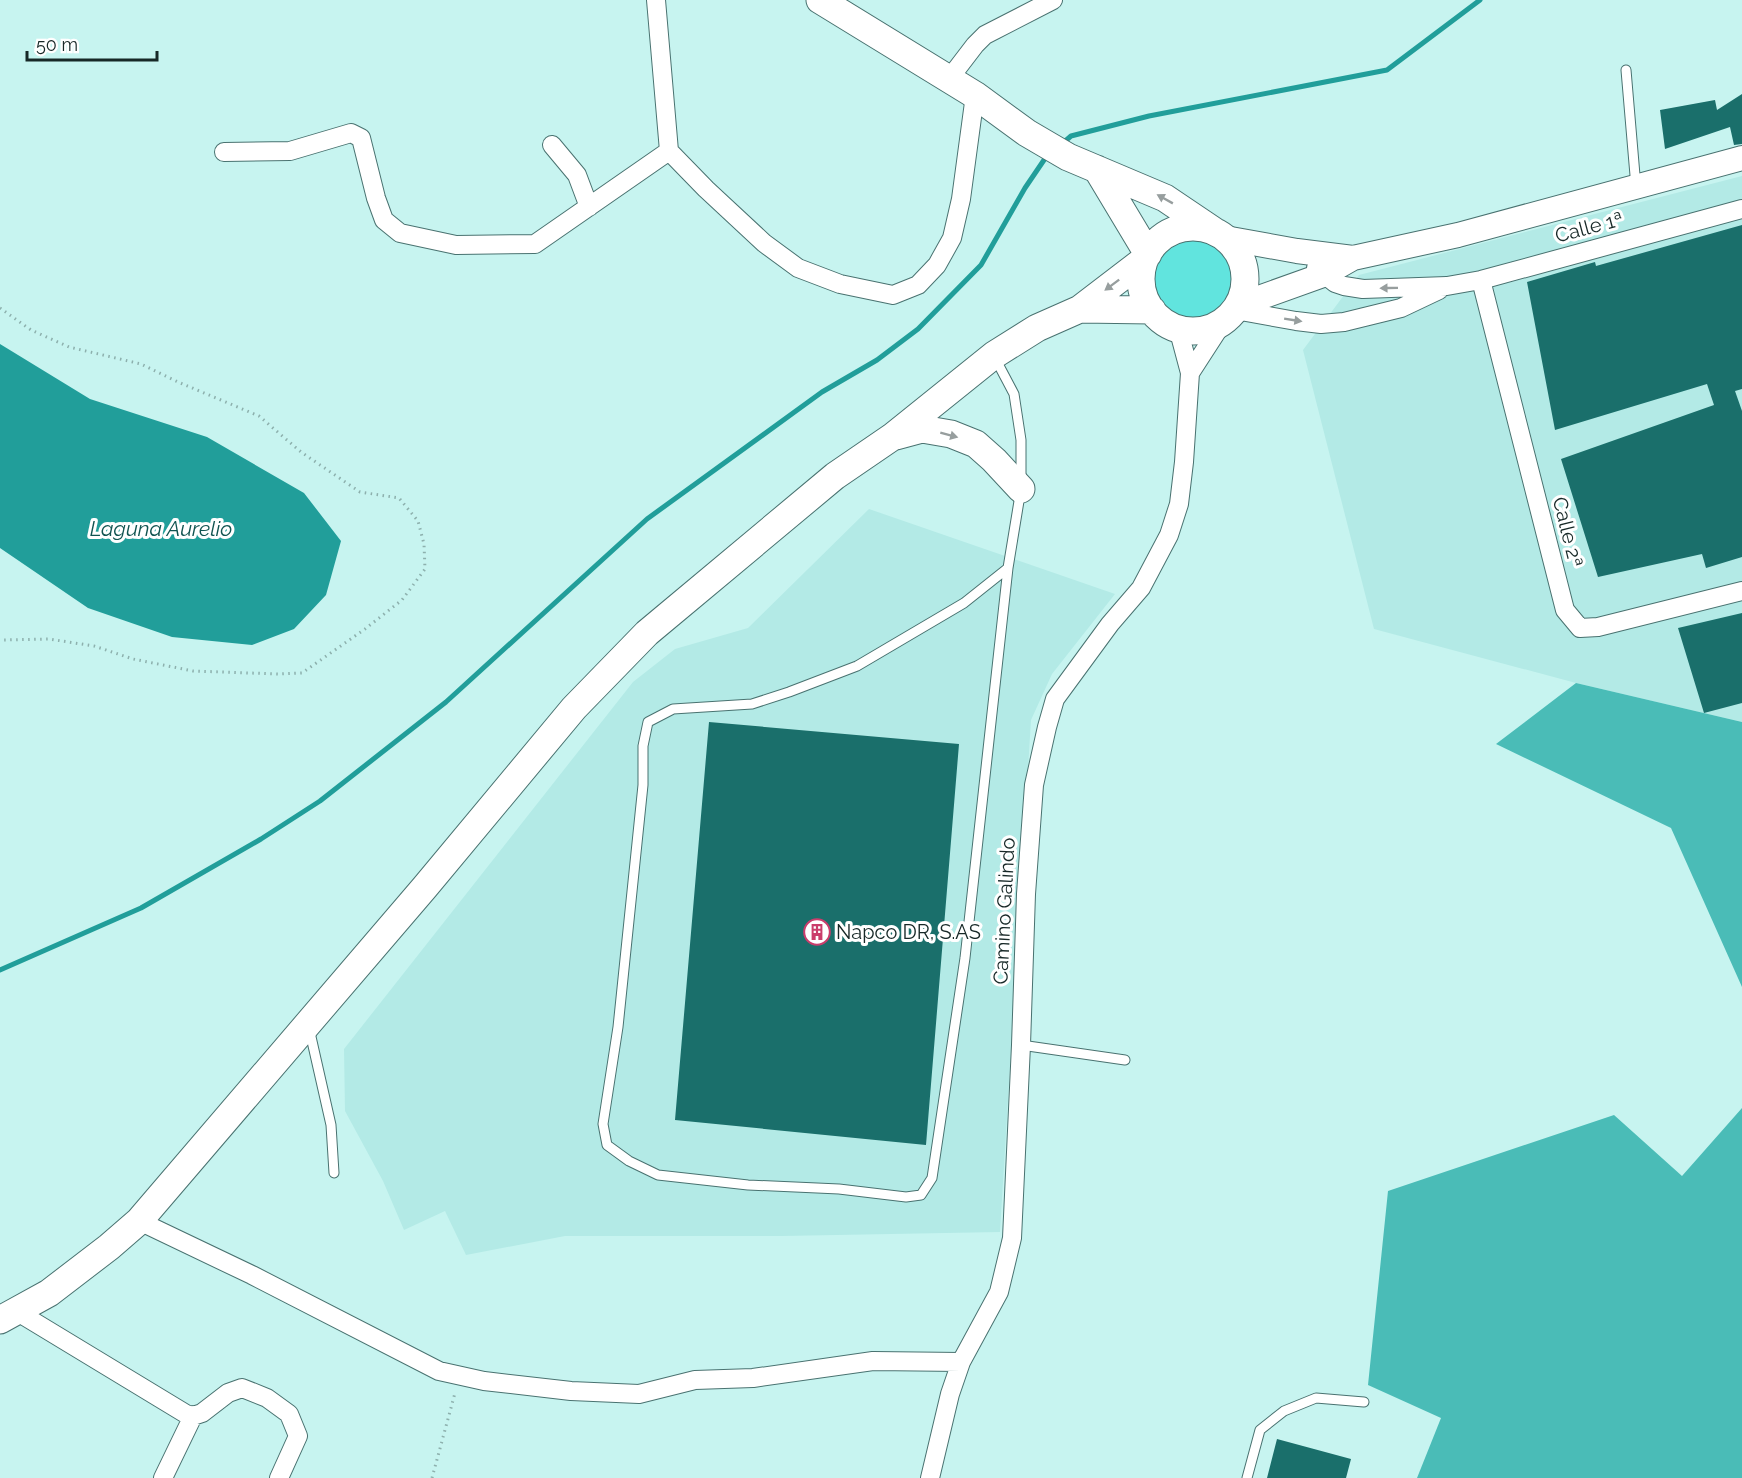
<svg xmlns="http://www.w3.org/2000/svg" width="1742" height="1478" viewBox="0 0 1742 1478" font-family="Raleway,sans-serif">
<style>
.built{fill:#b3eae6}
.green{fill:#61e4de}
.forest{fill:#4abcb7}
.water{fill:#219e9a}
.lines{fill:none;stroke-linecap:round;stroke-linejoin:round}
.stream{stroke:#219e9a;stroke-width:5}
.building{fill:#1a6f6b}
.service-casing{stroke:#497270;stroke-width:11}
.minor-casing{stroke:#497270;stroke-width:20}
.tertiary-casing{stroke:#497270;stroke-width:26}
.secondary-casing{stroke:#497270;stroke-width:29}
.path{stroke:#8db0ad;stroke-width:3;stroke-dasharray:1.5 4.5;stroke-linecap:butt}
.service{stroke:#fff;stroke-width:9}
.minor{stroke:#fff;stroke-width:18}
.tertiary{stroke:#fff;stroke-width:24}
.secondary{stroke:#fff;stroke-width:27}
.oneway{fill:#979e9e}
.labels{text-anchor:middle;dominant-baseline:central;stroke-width:6;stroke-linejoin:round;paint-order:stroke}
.street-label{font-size:20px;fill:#172827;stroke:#fff}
.poi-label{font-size:20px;fill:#172827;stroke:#fff;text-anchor:start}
.water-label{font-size:21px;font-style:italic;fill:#115451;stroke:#fff}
</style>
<rect width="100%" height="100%" fill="#c7f4f0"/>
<!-- built -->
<path class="built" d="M1742,176V722L1576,683L1374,629L1303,350L1359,275Z
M869,509L1115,594L1052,674L1031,720L1000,1232L782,1236H565L466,1255L445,1211L404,1230L383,1181L345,1111L344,1049L633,682L675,649L748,628Z"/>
<!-- green -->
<path class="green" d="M1149 279a45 45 0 1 1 90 0a45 45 0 1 1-90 0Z"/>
<!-- forest -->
<path class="forest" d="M1576,683L1742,722V987L1671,828L1496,744Z
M1742,1108V1478H1417L1441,1418L1368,1385L1388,1191L1614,1115L1682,1176Z"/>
<!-- water -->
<path class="water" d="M0,344L90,399L207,437L304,493L341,541L326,595L294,629L252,645L172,637L88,608L0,548Z"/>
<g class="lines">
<!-- stream -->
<path class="stream" d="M1063,143L1071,136L1149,116L1387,70L1480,0
M0,970L141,908L261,839L320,801L446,702L647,519L822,392L877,360L918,329L981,265L1025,188L1044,160L1049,155"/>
</g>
<!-- building -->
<path class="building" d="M1742,94V144L1734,145L1730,127L1665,149L1660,110L1715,100L1717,110Z
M1742,225V389L1735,391L1742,411V557L1706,568L1702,554L1598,577L1561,459L1714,405L1707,384L1555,430L1527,282L1595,262L1596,266Z
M1742,613V703L1704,713L1678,628Z
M709,722L959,744L926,1145L675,1120Z
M1277,1439L1351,1459L1346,1478H1267Z"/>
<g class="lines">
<!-- service casing -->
<g class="service-casing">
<path id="service" d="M1626,70L1636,187
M995,358L1014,394L1021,440V489L1008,568L965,958L932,1178L921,1195L906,1197L839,1189L748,1185L658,1175L629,1161L607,1145L603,1124L618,1027L643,785V746L648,722L673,709L752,704L789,692L857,666L964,603L1008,568
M309,1028L331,1125L334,1173
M1021,1045L1125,1060
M1247,1478L1260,1430L1284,1411L1316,1398L1364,1402"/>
</g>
<!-- minor casing -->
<g class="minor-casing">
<path id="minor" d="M656,0L669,151L706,189L764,243L798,268L840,284L893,295L918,285L937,265L952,238L961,199L975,95
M949,79L975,45L985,35L1053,0
M552,145L577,175L589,207
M224,152L290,151L351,133L361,138L376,198L384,220L400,233L456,245L535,244L669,151
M1316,268L1335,283L1344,286L1363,289L1447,286L1481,280L1742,209
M1481,280L1565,610L1580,628L1598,627L1742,591
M1235,310L1296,321L1321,324L1344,322L1401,308L1439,290
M1190,373L1223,322
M139,1221L252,1275L439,1371L484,1381L571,1391L639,1394L695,1380L753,1378L873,1361L961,1362
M16,1311L186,1414L193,1416L202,1413L228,1393L242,1388L267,1398L289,1414L298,1436L279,1478
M163,1478L193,1416
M930,1478L950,1394L961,1362L999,1292L1012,1238L1021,1045L1026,894L1034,785L1047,727L1055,699L1110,624L1141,588L1169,535L1179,504L1184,462L1190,373L1178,328"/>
</g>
<!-- tertiary casing -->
<g class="tertiary-casing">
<path id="tertiary" d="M1225,238L1297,251L1353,258
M1240,302L1253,300L1323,275L1353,258L1458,235L1742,158"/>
</g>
<!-- secondary casing -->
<g class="secondary-casing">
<path id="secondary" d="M820,0L975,95L1027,133L1068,157L1165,198L1214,231
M1097,169L1148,254
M1141 279a52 52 0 1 1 104 0a52 52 0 1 1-104 0Z
M1080,309L1152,310
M896,436L922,429L951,434L976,444L994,460L1021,489
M0,1320L49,1293L109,1247L139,1221L425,887L574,708L647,633L835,476L892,437L994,355L1037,328L1080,309L1144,260"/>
</g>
<!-- path -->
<path class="path" d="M0,308L31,330L69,347L141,364L178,382L259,416L301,452L360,492L399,498L418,521L424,544L425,569L402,600L365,629L302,673L278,674L193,671L133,659L94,646L49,639L0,640
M432,1478L455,1393"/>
<!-- service -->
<use href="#service" class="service"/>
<!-- minor -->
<use href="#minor" class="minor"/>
<!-- tertiary -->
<use href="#tertiary" class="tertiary"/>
<!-- secondary -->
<use href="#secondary" class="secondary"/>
</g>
<!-- one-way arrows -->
<defs><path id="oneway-solid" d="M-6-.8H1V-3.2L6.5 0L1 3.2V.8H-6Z" transform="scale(1.5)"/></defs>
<g class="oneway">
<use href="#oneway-solid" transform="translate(1165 199) rotate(-151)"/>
<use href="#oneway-solid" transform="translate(1112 285) rotate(143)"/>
<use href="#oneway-solid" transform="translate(1389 288) rotate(179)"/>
<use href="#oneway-solid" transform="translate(1293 320) rotate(9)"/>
<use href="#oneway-solid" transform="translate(949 435) rotate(15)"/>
</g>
<!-- icons -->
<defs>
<g id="building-ring" transform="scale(1.35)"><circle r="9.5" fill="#fff" stroke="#ca3d6c" stroke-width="1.5"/><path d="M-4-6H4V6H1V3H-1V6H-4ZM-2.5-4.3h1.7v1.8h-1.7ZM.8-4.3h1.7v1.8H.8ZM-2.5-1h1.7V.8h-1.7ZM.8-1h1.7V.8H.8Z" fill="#ca3d6c"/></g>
</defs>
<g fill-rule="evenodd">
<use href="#building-ring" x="817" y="932"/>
</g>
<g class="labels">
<!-- street labels -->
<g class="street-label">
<text transform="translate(1589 227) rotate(-15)">Calle 1ª</text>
<text transform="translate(1568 532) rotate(76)">Calle 2ª</text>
<text transform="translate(1004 911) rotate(-87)">Camino Galindo</text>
</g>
<!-- poi labels -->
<g class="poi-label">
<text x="836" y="932">Napco DR, S.AS</text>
</g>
<!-- water labels -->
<g class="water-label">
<text x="161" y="528">Laguna Aurelio</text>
</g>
</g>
<!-- scale -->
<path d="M27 51v9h130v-9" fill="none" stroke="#172827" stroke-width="3"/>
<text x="36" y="51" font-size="18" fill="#172827" stroke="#ffffff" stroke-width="4.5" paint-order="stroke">50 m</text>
</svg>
